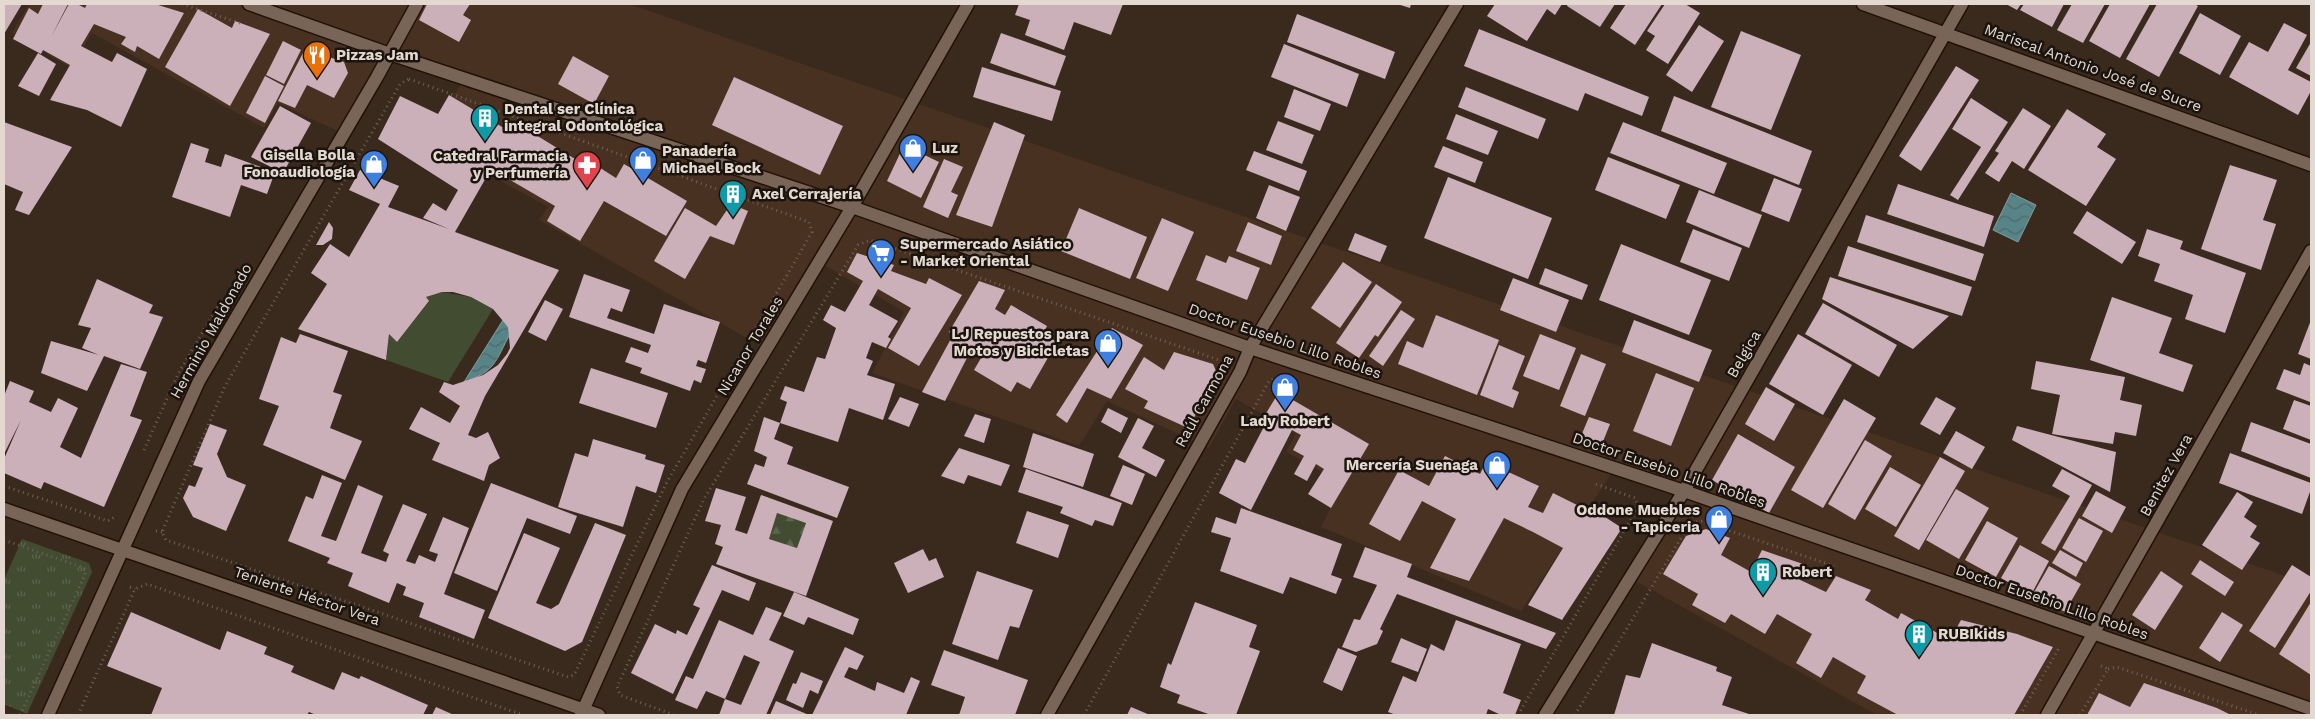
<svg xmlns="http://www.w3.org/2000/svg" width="2315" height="719" viewBox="0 0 2315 719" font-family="'Work Sans',sans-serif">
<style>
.built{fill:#483121}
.grass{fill:url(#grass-tufts)}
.forest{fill:url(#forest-firs)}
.park{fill:#424c31}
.water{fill:url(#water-waves);stroke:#819e9d}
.building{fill:#cbb0b9;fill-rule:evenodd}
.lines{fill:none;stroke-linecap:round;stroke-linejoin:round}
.street-casing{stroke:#211106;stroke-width:15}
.secondary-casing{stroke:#211106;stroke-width:15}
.path{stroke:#716157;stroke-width:3;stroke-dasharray:1 4;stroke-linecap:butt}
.street{stroke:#796558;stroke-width:12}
.secondary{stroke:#796558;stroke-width:12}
.labels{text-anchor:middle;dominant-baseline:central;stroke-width:5;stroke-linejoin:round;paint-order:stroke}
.poi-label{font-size:15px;font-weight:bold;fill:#e4d9d1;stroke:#1b140e;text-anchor:start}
.street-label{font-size:15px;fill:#e4d9d1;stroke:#1b140e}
</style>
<defs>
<pattern id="grass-tufts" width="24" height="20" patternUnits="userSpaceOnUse" patternTransform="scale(1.25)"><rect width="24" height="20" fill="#424c31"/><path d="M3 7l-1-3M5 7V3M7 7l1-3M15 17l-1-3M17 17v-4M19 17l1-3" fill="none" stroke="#5d654e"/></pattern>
<pattern id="forest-firs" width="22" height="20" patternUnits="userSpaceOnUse" patternTransform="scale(1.25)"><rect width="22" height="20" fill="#424c31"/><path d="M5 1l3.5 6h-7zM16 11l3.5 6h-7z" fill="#5d654e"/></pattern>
<pattern id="water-waves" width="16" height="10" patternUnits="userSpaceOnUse" patternTransform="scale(1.25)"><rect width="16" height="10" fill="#578487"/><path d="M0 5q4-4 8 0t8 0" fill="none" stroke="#4f696a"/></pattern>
</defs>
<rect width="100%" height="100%" fill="#3a291d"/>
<!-- built -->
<path class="built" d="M29,4H629L2311,585V715H1877L1630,578L1684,491L1615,468L1521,611L1321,527L1343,483L1286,452L1296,434L1236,399L1209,448L1107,401L1079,446L872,373L904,312L819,262L766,349L539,220L548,207L426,140L464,79L390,54L344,134L278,103L264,128L92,33L71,68L12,33Z"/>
<!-- grass -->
<path class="grass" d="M22,539L89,563L92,572L27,714L4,704V580Z"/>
<!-- forest -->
<path class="forest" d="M777,513L806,523L797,548L769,539Z"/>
<!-- park -->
<path class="park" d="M442,292L471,297L493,309L448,382L386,360L389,334L397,342L429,302L426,297Z"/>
<!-- water -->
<path class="water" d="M2011,193L2036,205L2018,242L1993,230Z
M503,320L508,327L510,334C495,362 496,371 464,382Z"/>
<!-- building -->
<path class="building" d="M4,4H22L4,34Z
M43,4H68L51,37L69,4H77L85,8L87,4H155L184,13L159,59L137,46L135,52L121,44L126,37L94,24L81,46L112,62L117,53L147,69L121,127L87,110L50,100L70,65L43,50L41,54L13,39L29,8L38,14Z
M427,4H470L463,15L471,20L459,42L419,20Z
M1019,4H1123L1111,35L1074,22L1064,50L1025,35L1030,20L1015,15Z
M1397,4H1411L1410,8Z
M1495,4H1562L1555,15L1547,9L1527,41L1487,16Z
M1568,4H1615L1600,27L1567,6Z
M1626,4H1662L1635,45L1610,28Z
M1665,4H1685L1700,13L1668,64L1646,50L1655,36L1647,31Z
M2006,4H2021L2017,10Z
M2024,4H2064L2052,27L2020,10Z
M2072,4H2105L2083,43L2057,30Z
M2110,4H2150L2120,58L2089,41Z
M2157,4H2194L2198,6L2159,77L2126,59Z
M198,9L232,28L235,21L270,34L230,106L165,67Z
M2200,13L2241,36L2220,75L2179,53Z
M1297,14L1395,52L1385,79L1287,42Z
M2284,23L2307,35L2288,70L2311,82V91L2298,115L2229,77L2249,42L2268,52Z
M1699,25L1724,41L1692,92L1666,75Z
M1479,29L1649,97L1642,116L1585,93L1578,111L1464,66Z
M1741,31L1801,55L1771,130L1711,107Z
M1001,33L1066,56L1055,86L990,63Z
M283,41L301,50L284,84L266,75Z
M2311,42V76L2296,68Z
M1284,44L1359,74L1347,107L1271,77Z
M305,49L344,62L348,73L334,98L307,85L295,108L278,101Z
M38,53L56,64L39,96L18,86Z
M573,56L609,76L594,104L558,84Z
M1956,66L1979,80L1921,171L1899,156Z
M982,67L1061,91L1052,121L973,97Z
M265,76L284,86L265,123L246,113Z
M734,77L843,126L820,175L712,125Z
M1466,87L1546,119L1538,139L1458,107Z
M1294,89L1331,104L1320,131L1284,117Z
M449,95L512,133L518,124L580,162L583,157L616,178L624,164L687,201L666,236L604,201L580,241L547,221L555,206L491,169L455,232L559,270L485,396L468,435L476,438L488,432L500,458L489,465L484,481L432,460L440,443L409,429L421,407L450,423L460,406L439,392L444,382L453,385L483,375L498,365L507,354L510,348L508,327L493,309L471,297L453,292H442L426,297L429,301L397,342L389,334L386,360L298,329L327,284L311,273L330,244L349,257L380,204L349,190L360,170L399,186L388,207L449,229L423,218L433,203L446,211L458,190L378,139L400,96L438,114Z
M1674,96L1812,151L1799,185L1661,131Z
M1971,98L2008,122L1958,200L1950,195L1981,147L1952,129Z
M280,106L311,123L283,173L251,157Z
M2023,108L2051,126L2024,169L2012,161L1999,182L1985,173L1999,153L1995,151Z
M2067,109L2106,134L2097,147L2116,159L2086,206L2028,170Z
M1456,114L1498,131L1488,155L1446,139Z
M1278,121L1314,135L1302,164L1266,150Z
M4,122L72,147L29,215L15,210L23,192L4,184Z
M994,122L1025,135L992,227L956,215Z
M1623,122L1727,163L1714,194L1610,153Z
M191,143L209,149L205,162L221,167L225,154L275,172L267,194L241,185L230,217L172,197Z
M904,145L939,162L921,198L887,181Z
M1443,146L1483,162L1475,183L1434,167Z
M1254,151L1307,171L1299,191L1246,170Z
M1608,157L1680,185L1666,219L1595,190Z
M944,159L963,167L951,192L958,195L948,218L923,207Z
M2230,165L2277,180L2263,220L2276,224L2261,270L2201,249Z
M1448,177L1552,218L1528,279L1424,238Z
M1774,178L1802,189L1789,222L1761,211Z
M1898,184L1994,216L1984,247L1887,214Z
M1269,185L1300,197L1286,231L1256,218Z
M1699,190L1762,215L1749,248L1686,222Z
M731,204L748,211L734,245L710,236L685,279L654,261L685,208L716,226Z
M1079,208L1147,237L1130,279L1061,251Z
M2087,211L2136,242L2122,264L2073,233Z
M1866,215L1984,254L1975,281L1857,242Z
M1162,218L1194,232L1168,291L1136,278Z
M329,222L333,228L332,239L323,245H316Z
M1248,222L1282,236L1271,265L1236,251Z
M1693,229L1742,248L1729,281L1680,262Z
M2147,229L2183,241L2180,249L2246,273L2225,333L2185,319L2193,295L2154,281L2160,264L2138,256Z
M1355,233L1387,246L1380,262L1348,250Z
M1621,244L1711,280L1689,335L1599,300Z
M1848,246L1972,287L1962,316L1838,276Z
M857,253L894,265L891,271L926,284L929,278L962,295L919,366L888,348L911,308L878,289L869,305L898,321L888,337L891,339L886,348L872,342L866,358L873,361L867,375L895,384L883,420L849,408L838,442L780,423L787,402L780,399L785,386L804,392L817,357L825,359L836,328L823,320L831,305L845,312L863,281L847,272Z
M1206,255L1226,263L1229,256L1260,268L1247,300L1196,280Z
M1343,262L1372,282L1340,328L1311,308Z
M1545,268L1588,285L1582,300L1539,284Z
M584,274L630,290L622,312L611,308L607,318L654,334L664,304L720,322L706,363L698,360L696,366L706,369L701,383L694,380L690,391L640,373L642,368L625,362L631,347L648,353L651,345L569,317Z
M1830,277L1949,316L1913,349L1822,299Z
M1513,278L1569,300L1556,332L1500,310Z
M97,279L153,305L149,313L163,317L140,369L104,356L87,391L41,373L51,341L99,355L82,348L91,328L78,325Z
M979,281L1005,290L995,309L1005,315L1011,305L1047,326L1043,334L1057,342L1030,389L1017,382L1011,392L974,370L981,358L970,352L945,401L922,392L953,335L949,332Z
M1376,284L1402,302L1378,337L1375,335L1359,358L1336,343Z
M2112,297L2172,318L2159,353L2193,365L2183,392L2090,360Z
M545,300L563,309L546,341L528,332Z
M1823,303L1897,345L1879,377L1805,334Z
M1401,310L1415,319L1383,366L1369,356Z
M1436,315L1499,340L1477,395L1398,364L1407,341L1423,348Z
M1634,320L1712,350L1699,382L1622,352Z
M2311,320V359L2298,354Z
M1112,328L1143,345L1111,399L1087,388L1067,423L1056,415Z
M300,334L348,351L333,392L342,395L330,428L362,441L345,480L263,445L279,406L259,399L281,337L296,343Z
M1540,334L1576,348L1559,390L1523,376Z
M1798,334L1852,365L1823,415L1769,384Z
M1499,345L1525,356L1512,389L1519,392L1513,408L1480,395Z
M1174,352L1213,364L1218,376L1188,428L1144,408L1148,401L1125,389L1144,357L1164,370Z
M1581,354L1606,364L1585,416L1560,406Z
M2036,361L2125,377L2120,400L2142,405L2136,436L2115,432L2113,444L2052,434L2060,395L2031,389Z
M2304,363L2311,366L2310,402L2276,389L2284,369L2300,375Z
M121,364L147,372L130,416L142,420L104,507L44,482L41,489L4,473V459L21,420L4,454V396L10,381L34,391L29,402L51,412L58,398L78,408L60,447L81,458Z
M591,368L668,393L656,428L579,403Z
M1656,373L1694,388L1671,446L1633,431Z
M1766,387L1795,404L1774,441L1745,424Z
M1279,392L1369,444L1331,508L1308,494L1324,469L1316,464L1307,481L1294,474L1304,456L1293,450L1301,435L1292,430L1251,510L1219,493L1236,459L1245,463L1269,417L1265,415Z
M900,397L919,404L909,427L888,419Z
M1936,397L1956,408L1940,435L1920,424Z
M1844,399L1876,418L1823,508L1791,490Z
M2294,400L2311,406V440L2283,429Z
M1108,408L1128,418L1121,433L1101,422Z
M975,414L991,419L984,443L964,436Z
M764,417L780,423L774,439L793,447L787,464L849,487L837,518L747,484L755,464L764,467L767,457L754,451Z
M1589,417L1610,424L1602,444L1581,436Z
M1138,418L1154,426L1142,448L1165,460L1156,477L1118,457Z
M2251,422L2311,444V478L2241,451Z
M210,424L227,430L217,454L227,477L246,485L226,531L193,517L183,498L189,485L195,487L203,468L193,465Z
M2017,426L2116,452L2110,492L2012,440Z
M1956,431L1985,447L1972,469L1943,453Z
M1033,433L1094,454L1083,487L1023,467Z
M1738,434L1795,467L1769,513L1712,480Z
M593,439L646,455L645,459L665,465L656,493L636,486L623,527L558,507L575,453L588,457Z
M1865,440L1892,456L1855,520L1828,504Z
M959,448L1010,465L1001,486L968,475L964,484L941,476Z
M2230,453L2311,483V489L2302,514L2219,483Z
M1445,456L1480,474L1486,462L1539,486L1528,507L1543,513L1553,493L1589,511L1591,508L1622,528L1562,620L1528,605L1563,548L1533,532L1504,518L1469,581L1430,568L1456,519L1422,501L1400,541L1369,524L1399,470L1429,486Z
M1940,457L1965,471L1919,550L1894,536Z
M1123,465L1145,474L1132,505L1110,496Z
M1890,467L1921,485L1896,527L1865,509Z
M1026,469L1122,503L1113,526L1095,520L1092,526L1060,513L1063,507L1018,492Z
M2062,469L2092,485L2055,551L2041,543L2070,496L2052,486Z
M322,475L342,483L321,536L336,541L358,485L383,496L361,553L386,562L389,554L383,551L403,504L427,514L406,561L415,564L419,555L435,562L438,554L429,551L443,517L469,528L444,594L485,610L474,639L419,617L424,603L403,595L406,587L397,583L389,603L348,586L353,573L327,563L330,558L288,541L306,496L313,499Z
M491,483L577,516L570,534L527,518L497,591L454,573Z
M716,488L746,497L735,530L747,534L761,495L833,521L806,596L716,564L723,547L715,544L721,525L705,521ZM777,513L806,523L797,548L769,539Z
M1956,489L1989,508L1959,559L1926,540Z
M2096,491L2126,507L2112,533L2082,516Z
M2237,492L2253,502L2244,517L2257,526L2250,537L2260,543L2242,570L2202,545Z
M1241,508L1342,544L1331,575L1342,579L1336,594L1290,577L1283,594L1220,571L1231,538L1211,532L1216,517L1236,524Z
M1027,511L1069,525L1058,558L1016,543Z
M2079,518L2103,531L2086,562L2062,548Z
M1987,521L2018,538L1996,577L1965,560Z
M595,523L626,535L582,642L565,651L488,618L524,533L560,548L536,603L551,609L559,604Z
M1706,529L1730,538L1721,555L1751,572L1762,550L1803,564L1796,578L1826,592L1836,576L1871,590L1865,600L1898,619L1901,613L1950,640L1961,620L2017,634L2053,647L2014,715H1898L1857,693L1866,676L1833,657L1821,678L1796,663L1812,634L1777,614L1765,634L1731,614L1725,623L1692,605L1698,594L1663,574L1686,536Z
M2020,545L2049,561L2031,595L2001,578Z
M1365,547L1412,564L1407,577L1556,633L1546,649L1397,594L1380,629L1383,631L1377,644L1356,652L1342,647L1354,619L1360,620L1377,585L1353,577Z
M923,549L929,561L936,558L944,577L908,593L894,563Z
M2060,550L2083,563L2076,577L2052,563Z
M2200,560L2234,582L2225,596L2191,574Z
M712,565L756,583L749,601L722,590L673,694L631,673L655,624L676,634L677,630L687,635L700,608L693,605Z
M2292,565L2311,577V591L2275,648L2249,631Z
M2049,566L2081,584L2065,612L2033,594Z
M977,571L1033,590L1019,628L1010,626L998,660L952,644Z
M2161,571L2183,586L2155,630L2132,615Z
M794,592L859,619L853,635L808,617L804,625L783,616Z
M1195,602L1257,625L1249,647L1260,651L1236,715H1211L1177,703L1180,695L1160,687L1168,663L1171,665Z
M2311,602V675L2279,654Z
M766,607L782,613L769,640L794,651L766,715H719L725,699L741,705L760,662L744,655L725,699L706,691L697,709L675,700L686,676L693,679L719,620L753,635Z
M131,612L220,650L227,631L267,647L264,654L294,666L291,672L334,690L342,672L359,679L361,676L428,705L423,715H316L309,712L307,715H151L162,688L107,666Z
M2222,612L2243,625L2220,662L2199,648Z
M1456,620L1521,644L1503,693L1521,700L1515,715H1501L1488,709L1486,715H1396L1388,712L1403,676L1416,682L1431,644L1444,651Z
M1401,638L1427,649L1418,672L1391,662Z
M1652,643L1717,667L1716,671L1732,677L1722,705L1752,715H1614L1626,675L1640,678Z
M845,647L864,656L857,670L849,667L844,677L875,691L877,682L904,693L911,677L920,681L906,715H812Z
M1338,648L1357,656L1342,691L1323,682Z
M944,650L1028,680L1015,715H959L965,697L931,685Z
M801,672L823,681L818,694L810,690L803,708L786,700L793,683L796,684Z
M2144,683L2217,708L2231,715H2087L2099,693L2130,707Z
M776,701L809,715H770Z
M436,707L454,715H432Z
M1131,707L1150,715H1127Z"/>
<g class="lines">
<!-- street casing -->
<g class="street-casing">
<path id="street" d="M1863,4L2311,165
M4,509L599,715
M48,715L199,381L377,77L417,4
M581,715L682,489L852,207L968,4
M1047,715L1240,372L1250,348L1457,4
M1545,715L1684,491L1962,4
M2047,715L2311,251"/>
</g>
<!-- secondary casing -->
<g class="secondary-casing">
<path id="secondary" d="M249,4L390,54L852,207L1250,348L1684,491L2311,709"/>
</g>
<!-- path -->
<path class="path" d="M182,4L243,24
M409,79L809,222L812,232L667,482L574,675L568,677L166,540L162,532L225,386L400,84Z
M144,450L178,374L221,301
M4,486L108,521L116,516
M156,531L162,532
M4,540L84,568L85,575L20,715
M130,587L135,589
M2101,666L2108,669
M2108,669L2117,667L2259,715
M78,715L135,589L147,584L523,715
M674,715L620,695L617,687L704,499L858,245L870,240L1219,360
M1084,715L1269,381L1277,377
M1518,715L1638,507L1635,498L1593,483
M1575,715L1690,523L1701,521L1834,566
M2020,715L2059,648
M2080,715L2108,669"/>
<!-- street -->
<use href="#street" class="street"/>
<!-- secondary -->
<use href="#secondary" class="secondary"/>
</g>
<!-- icons -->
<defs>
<g id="restaurant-pin" transform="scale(1.4375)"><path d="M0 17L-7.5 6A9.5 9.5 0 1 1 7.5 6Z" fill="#e8710a" stroke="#1b140e"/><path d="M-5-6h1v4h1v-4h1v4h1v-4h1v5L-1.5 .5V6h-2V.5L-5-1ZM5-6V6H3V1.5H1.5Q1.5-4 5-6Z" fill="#fff"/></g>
<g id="building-pin" transform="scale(1.4375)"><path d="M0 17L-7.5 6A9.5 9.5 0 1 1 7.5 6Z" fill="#0f9aa8" stroke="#1b140e"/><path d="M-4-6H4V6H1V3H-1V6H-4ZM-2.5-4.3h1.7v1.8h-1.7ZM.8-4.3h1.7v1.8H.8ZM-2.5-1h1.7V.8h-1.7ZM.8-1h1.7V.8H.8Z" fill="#fff"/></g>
<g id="shop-pin" transform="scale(1.4375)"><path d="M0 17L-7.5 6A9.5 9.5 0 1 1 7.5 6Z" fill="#3f7fe0" stroke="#1b140e"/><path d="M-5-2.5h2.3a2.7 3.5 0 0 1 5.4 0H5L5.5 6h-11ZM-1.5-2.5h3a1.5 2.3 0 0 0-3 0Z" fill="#fff"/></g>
<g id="pharmacy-pin" transform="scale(1.4375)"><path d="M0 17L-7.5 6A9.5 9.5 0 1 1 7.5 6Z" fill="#e0444e" stroke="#1b140e"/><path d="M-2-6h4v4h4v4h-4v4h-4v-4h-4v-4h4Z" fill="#fff"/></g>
<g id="supermarket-pin" transform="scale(1.4375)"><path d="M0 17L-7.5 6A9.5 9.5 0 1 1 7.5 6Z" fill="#3f7fe0" stroke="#1b140e"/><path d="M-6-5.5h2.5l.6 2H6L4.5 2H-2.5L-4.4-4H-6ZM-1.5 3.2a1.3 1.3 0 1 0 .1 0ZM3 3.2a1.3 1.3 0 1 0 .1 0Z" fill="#fff"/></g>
</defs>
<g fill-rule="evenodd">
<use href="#restaurant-pin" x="317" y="55"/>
<use href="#building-pin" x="485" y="118"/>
<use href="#shop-pin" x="913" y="148"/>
<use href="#shop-pin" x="643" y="160"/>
<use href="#shop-pin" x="374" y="164"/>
<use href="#pharmacy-pin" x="587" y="165"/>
<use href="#building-pin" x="733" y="194"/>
<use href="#supermarket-pin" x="881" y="253"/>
<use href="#shop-pin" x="1108" y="343"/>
<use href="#shop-pin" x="1285" y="387"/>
<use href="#shop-pin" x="1497" y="465"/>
<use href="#shop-pin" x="1719" y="519"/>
<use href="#building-pin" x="1763" y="572"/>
<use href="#building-pin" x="1919" y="634"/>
</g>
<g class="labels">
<!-- poi labels -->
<g class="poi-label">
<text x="336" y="55">Pizzas Jam</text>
<text x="504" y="109">Dental ser Clínica<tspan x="504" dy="17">integral Odontológica</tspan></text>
<text x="932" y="148">Luz</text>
<text x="662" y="151">Panadería<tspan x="662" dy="17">Michael Bock</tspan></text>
<text x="355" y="155" text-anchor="end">Gisella Bolla<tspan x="355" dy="17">Fonoaudiología</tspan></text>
<text x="568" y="156" text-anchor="end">Catedral Farmacia<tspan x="568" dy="17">y Perfumería</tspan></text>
<text x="752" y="194">Axel Cerrajería</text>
<text x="900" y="244">Supermercado Asiático<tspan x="900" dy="17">- Market Oriental</tspan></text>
<text x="1089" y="334" text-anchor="end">LJ Repuestos para<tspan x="1089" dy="17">Motos y Bicicletas</tspan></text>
<text x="1285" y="421" text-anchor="middle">Lady Robert</text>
<text x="1478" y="465" text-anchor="end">Mercería Suenaga</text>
<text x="1700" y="510" text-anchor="end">Oddone Muebles<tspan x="1700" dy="17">- Tapiceria</tspan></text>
<text x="1782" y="572">Robert</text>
<text x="1938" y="634">RUBIkids</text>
</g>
<!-- street labels -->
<g class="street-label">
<text transform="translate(2093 68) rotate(20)">Mariscal Antonio José de Sucre</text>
<text transform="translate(211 331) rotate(-61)">Herminio Maldonado</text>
<text transform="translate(1285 341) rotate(19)">Doctor Eusebio Lillo Robles</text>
<text transform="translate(750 346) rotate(-59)">Nicanor Torales</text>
<text transform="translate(1744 354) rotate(-60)">Belgica</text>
<text transform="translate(1204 401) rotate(-61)">Raúl Carmona</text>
<text transform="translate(1669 470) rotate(19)">Doctor Eusebio Lillo Robles</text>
<text transform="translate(2166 475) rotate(-61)">Benitez Vera</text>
<text transform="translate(307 596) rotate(19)">Teniente Héctor Vera</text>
<text transform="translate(2052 602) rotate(19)">Doctor Eusebio Lillo Robles</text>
</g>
</g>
<!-- border -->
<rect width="2315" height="719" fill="none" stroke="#e4d9d1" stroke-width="10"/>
</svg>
